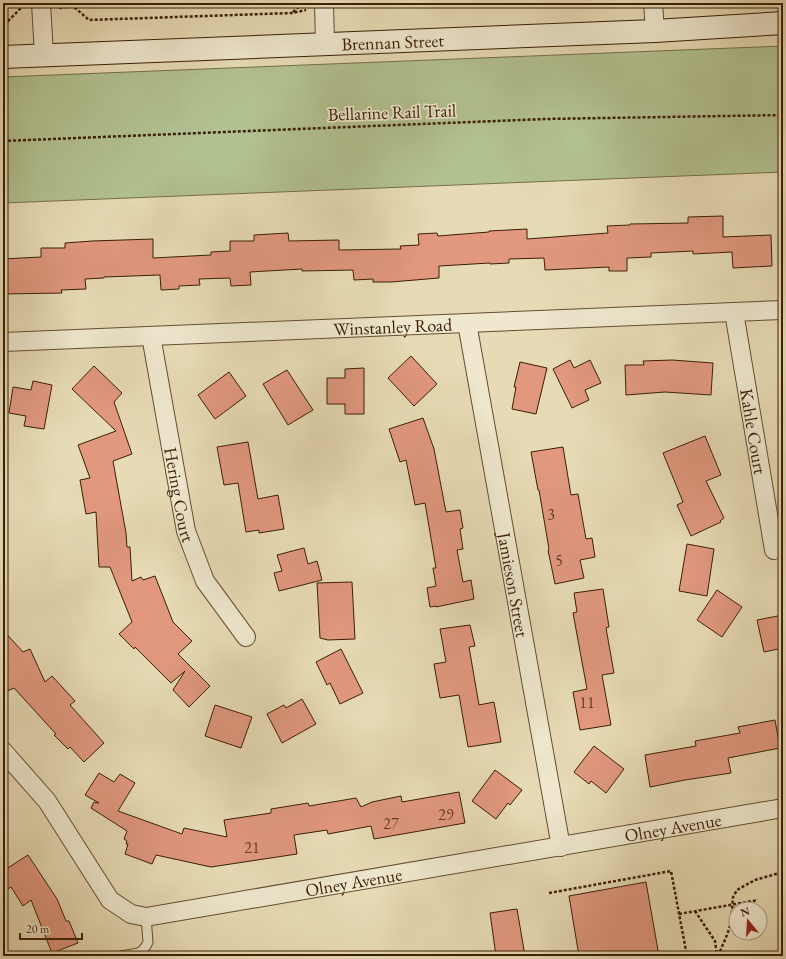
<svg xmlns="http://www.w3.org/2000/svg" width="786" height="959" viewBox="0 0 786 959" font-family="'EB Garamond',serif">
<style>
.green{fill:#b2c190;stroke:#76704a}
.building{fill:#e1987f;stroke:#3a1e05}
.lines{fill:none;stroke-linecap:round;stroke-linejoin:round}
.service-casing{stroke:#654d31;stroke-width:11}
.minor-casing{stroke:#654d31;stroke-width:20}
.secondary-casing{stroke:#3a1e05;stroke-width:24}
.path{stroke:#3a1e05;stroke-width:2.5;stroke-dasharray:3 2;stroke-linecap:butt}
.service{stroke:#efe8cf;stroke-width:9}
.minor{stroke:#efe8cf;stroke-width:18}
.secondary{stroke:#efe8cf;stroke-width:22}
.labels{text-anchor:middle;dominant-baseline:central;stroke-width:3.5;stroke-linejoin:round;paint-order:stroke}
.number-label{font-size:16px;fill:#643c24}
.street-label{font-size:18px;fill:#3a1e05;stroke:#efe8cf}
</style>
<rect width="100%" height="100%" fill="#e7dbb5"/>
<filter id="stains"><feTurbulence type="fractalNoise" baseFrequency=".005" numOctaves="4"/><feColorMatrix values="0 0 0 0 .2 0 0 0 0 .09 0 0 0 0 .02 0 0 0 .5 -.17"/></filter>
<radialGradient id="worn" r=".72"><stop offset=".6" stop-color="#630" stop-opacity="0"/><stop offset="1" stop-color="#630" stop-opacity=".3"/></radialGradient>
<!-- green -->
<path class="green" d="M783,46V172L3,203V77Z"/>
<!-- building -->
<path class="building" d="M723,216V237L771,235L772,266L733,268L732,252L693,254V251L651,253V257L627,258V271H609V267L545,270L544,258L509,259V263L490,264V263L439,266V278L391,282H373V279L354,280L353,270L302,271V269L250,272L251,285L231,286L230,278L199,279L200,285L179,286V289L161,290L160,275L104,277V278L85,279L86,289L61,290L62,293L3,294V259L41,257V248H65V243L92,241L153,239V258L211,255V252L230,251V241H254V235L288,233L289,241L339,240V250L401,249L400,246L419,245L418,234L437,233L438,236L489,232V231L527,229V239L608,233L607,226L630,225V224L688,223V217Z
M411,356L437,384L414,406L388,378Z
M570,360L574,368L590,360L601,383L585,390L589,400L572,408L553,369Z
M672,360L713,363L711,395L665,392L626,395L625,365H644L643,361Z
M520,362L547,368L536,414L512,409L516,387H514Z
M94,366L122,393L114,402L132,454L113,461L126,533L127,547H130L132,581L141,577L143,580L155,576L173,622L192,641L178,654L210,686L189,707L173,690L185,671L171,683L135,647L134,649L119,634L132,622L110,567H99L96,512L86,514L80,480L90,478L78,445L116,431L72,389Z
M364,368V414H345V404H327V378H345V369Z
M287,370L313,410L288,425L263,384Z
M229,372L246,396L215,419L198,395Z
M33,381L52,385L44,429L24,426L26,416L9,413L13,387L31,390Z
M423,418L434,449L446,512L460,510L463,528L460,529L463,549L457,550L463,582L471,580L474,599L436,607V606L430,607L427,588L436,586L433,568H436L425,503L415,505L406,460L400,462L389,429Z
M705,436L721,475L706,481L724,518L720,521L721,522L691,536L677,505L683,502L663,453Z
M248,442L258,499L278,495L284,529L259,533V530L246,532L238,483L224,485L217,447Z
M563,447L571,495L578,494L586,539L592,538L595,557L580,560L584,578L555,584L548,550L549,549L539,490H538L531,452Z
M687,544L714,549L707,596L679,591Z
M304,548L308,564L317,561L322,580L279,591L274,573L282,571L277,555Z
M352,582L355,639L328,640L320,638L317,583Z
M603,589L609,627L606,628L614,673L602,675L611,725L580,730L573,692L587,689L573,613L577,612L574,593Z
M717,590L742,607L722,637L697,620Z
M783,615V648L764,652L757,620Z
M470,625L475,646L469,647L479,705L494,702L501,742L468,747L459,695L440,698L434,664L446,662L440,629Z
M3,630L23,652L30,649L45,682L52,676L75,701L70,705L104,743L84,762L70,747L68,749L54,735L56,734L14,688L3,693Z
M341,649L363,693L340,704L330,683L327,685L316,662Z
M302,699L316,724L282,743L267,714L284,705L286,708Z
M215,705L252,717L241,748L205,736Z
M775,720L780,748L728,758L731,773L685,780L650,787L645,755L696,746L695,741L740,733L738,727Z
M594,746L624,769L606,793L591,781L589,784L574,772Z
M495,770L522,790L510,805L508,803L496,819L472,801Z
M99,773L114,782L120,774L135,783L118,811L182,834L184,828L227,837L224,820L271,813V809L308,803L309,806L356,798L361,807L372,802L401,796L402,802L459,792L465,823L374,839L371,826L328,834L327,830L294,835L297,854L211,867L156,855L152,864L125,854L128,844H126L127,841L124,839L127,831L91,808L94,802L99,803L85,795Z
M28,855L57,899L66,921H69L78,943L52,953L31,900L23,906L11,887L3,892V871Z
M646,882L659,956H579L569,896Z
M517,909L525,956H496L490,913Z"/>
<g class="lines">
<!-- service casing -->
<g class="service-casing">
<path id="service" d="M121,956L138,953L142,951L146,946L148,942L146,917"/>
</g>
<!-- minor casing -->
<g class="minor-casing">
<g id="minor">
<path d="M41,3L44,55"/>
<path d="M324,3L325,44"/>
<path d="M653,3L655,31"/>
<path id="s1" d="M734,312L774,550"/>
<path id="s2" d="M467,323L561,847"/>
<path id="s3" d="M151,336L186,531L205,581L246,637"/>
<path id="s4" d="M3,342L783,310"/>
<path id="s5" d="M3,751L47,801L110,900L131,914L146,917L783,808"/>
</g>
</g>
<!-- secondary casing -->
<g class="secondary-casing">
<g id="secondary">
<path id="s6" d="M3,57L655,31L783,23"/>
</g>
</g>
<!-- path -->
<path class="path" d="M73,3V6L89,20L292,13L306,10
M353,3L356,6L431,3
M342,6H356
M59,8L73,6
M293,12L303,3
M3,22L8,21L21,8
M3,141L545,119L783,115
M549,893L671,871L687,956
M695,911L715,941L717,956
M679,914L758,900
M718,956L727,935L731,923L733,897L737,890L744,886L755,880L783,872"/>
<!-- service -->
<use href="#service" class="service"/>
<!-- minor -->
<use href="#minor" class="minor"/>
<!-- secondary -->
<use href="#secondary" class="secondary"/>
</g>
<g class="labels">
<!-- number labels -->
<g class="number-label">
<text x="551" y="514">3</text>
<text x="559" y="560">5</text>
<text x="587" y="702">11</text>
<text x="446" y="814">29</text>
<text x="391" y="823">27</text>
<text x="252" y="847">21</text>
</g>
<!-- street labels -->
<g class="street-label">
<text stroke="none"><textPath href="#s6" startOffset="390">Brennan Street</textPath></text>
<text transform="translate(392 112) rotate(-2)">Bellarine Rail Trail</text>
<text stroke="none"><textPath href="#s4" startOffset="390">Winstanley Road</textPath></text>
<text stroke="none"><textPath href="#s1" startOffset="121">Kahle Court</textPath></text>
<text stroke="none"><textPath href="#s3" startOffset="161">Hering Court</textPath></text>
<text stroke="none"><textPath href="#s2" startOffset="266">Jamieson Street</textPath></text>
<text stroke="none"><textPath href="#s5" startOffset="759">Olney Avenue</textPath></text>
<text stroke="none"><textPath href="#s5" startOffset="435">Olney Avenue</textPath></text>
</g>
</g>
<!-- margin -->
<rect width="786" height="959" fill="none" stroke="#e7dbb5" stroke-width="16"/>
<rect x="4" y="4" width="778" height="951" fill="none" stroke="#3a1e05" stroke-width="2"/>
<rect x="8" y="8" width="770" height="943" fill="none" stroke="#3a1e05"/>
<!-- north arrow -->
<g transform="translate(748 921) rotate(342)"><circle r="19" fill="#efe8cf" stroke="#a7977e"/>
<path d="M0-3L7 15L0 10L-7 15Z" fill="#8f2418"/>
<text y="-6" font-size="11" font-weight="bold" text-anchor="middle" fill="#3a1e05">N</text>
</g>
<!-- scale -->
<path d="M20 933v6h62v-6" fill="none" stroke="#3a1e05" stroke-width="2"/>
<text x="26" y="933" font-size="12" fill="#3a1e05" stroke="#efe8cf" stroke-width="3" paint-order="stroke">20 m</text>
<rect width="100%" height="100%" filter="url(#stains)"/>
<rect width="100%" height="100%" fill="url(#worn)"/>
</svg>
